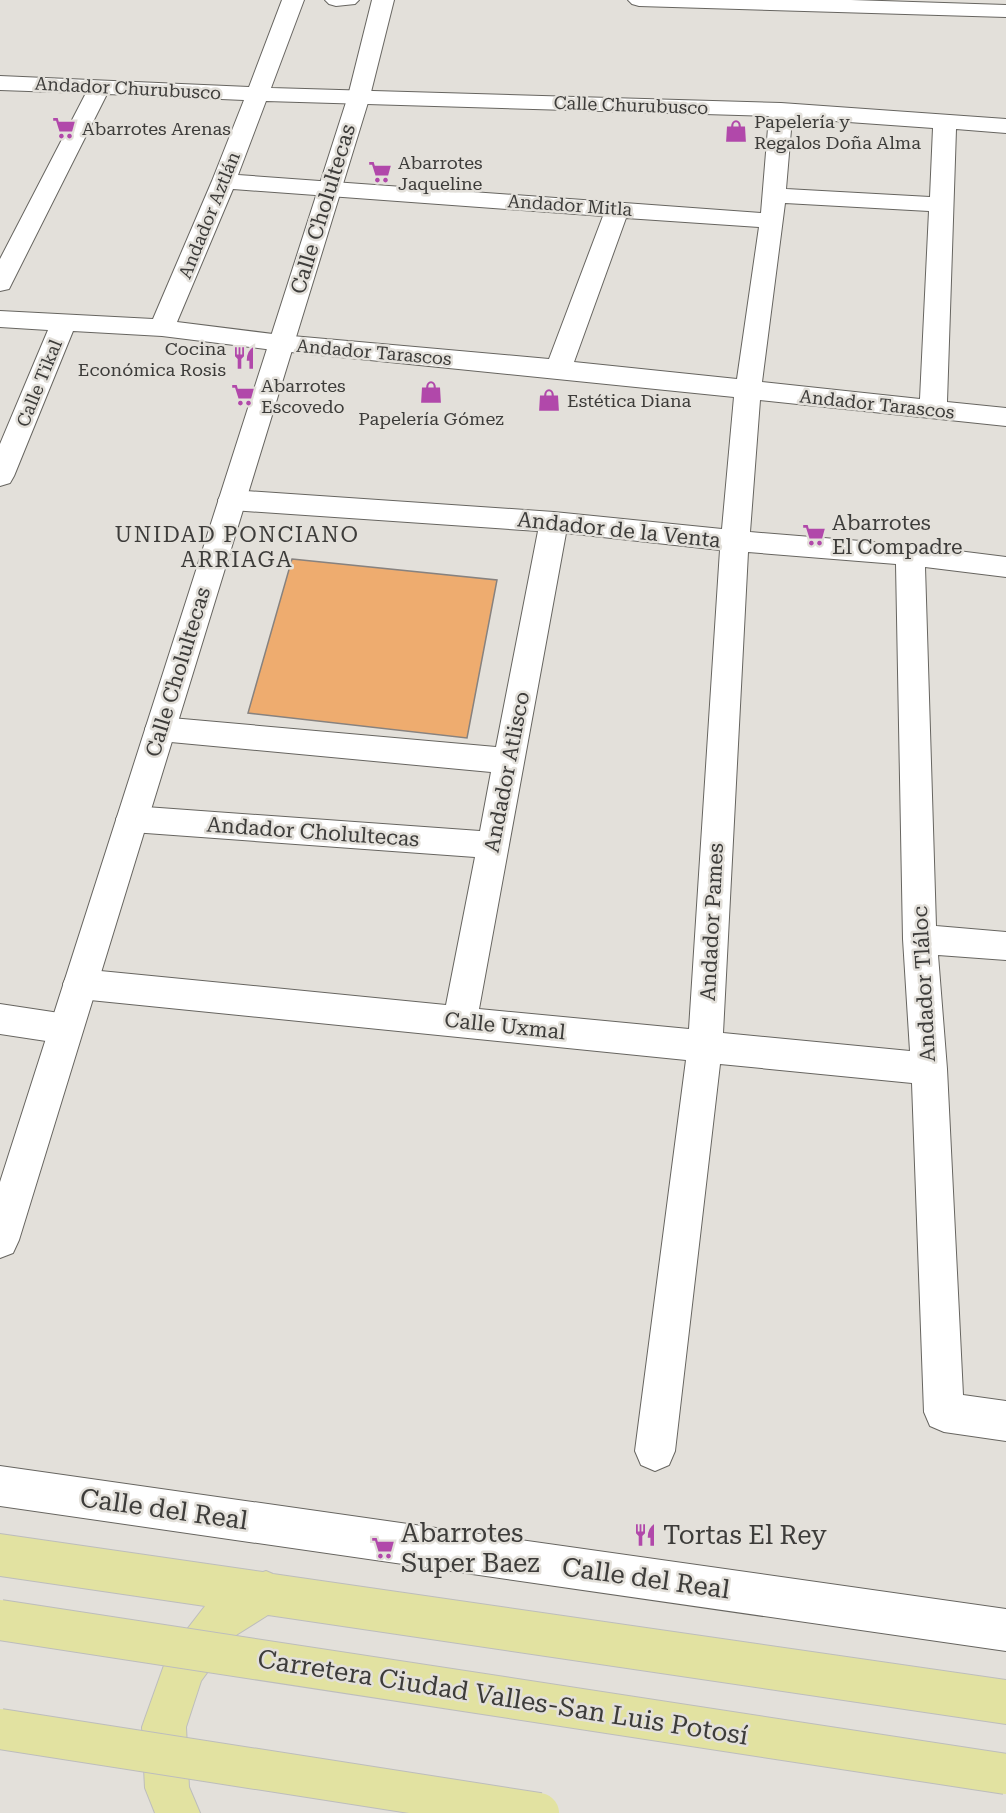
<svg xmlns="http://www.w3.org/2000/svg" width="1006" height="1813" viewBox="0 0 1006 1813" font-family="'Roboto Serif',serif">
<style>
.building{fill:#eeac6f;stroke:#87827f;stroke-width:1.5}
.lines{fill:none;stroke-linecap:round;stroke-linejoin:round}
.street-casing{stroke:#676560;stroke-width:2}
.secondary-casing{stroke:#676560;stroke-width:2}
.primary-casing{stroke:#bdbdbc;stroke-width:2}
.street{fill:#fff;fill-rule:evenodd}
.secondary{fill:#fff;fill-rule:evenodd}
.primary{fill:#e2e2a1;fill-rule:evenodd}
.primary-bridge-casing{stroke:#bdbdbc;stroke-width:42;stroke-linecap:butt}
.primary-bridge{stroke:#e2e2a1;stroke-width:40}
.labels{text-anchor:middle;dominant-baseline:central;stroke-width:5;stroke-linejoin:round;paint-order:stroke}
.far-street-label{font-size:18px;fill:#3d3c3a;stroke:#e3e0da}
.far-poi-label{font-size:18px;fill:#3d3c3a;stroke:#e3e0da;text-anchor:start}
.street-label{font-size:21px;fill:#3d3c3a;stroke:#e3e0da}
.poi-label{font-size:21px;fill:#3d3c3a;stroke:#e3e0da;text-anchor:start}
.neighbourhood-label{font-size:22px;letter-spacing:1.5px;fill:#3d3c3a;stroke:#e3e0da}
.near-street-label{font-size:26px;fill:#3d3c3a;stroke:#e3e0da}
.near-poi-label{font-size:26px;fill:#3d3c3a;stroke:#e3e0da;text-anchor:start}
</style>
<rect width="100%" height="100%" fill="#e3e0da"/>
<!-- building -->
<path class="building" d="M292,559L497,580L467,738L248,713Z"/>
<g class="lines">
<!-- street casing -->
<g class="street-casing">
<path id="street" d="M282,0H304L271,88L781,103L1006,119V133L956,129L947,402L1006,408V426L760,400L750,532L910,545L1006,557V577L925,567L936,926L1006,932V960L938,955L947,1069L963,1395L1006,1401V1441L944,1432L930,1426L924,1412L912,1083L720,1064L675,1451L669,1465L655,1471L641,1465L635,1451L686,1060L80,999L68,995L63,984L68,973L80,969L446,1005L475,857L132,832L121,828L116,819L121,810L132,806L480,831L491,772L160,741L149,738L145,729L149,720L160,717L496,747L538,531L232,510L222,507L218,500L222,493L232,490L554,512L722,529L734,397L281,351L162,336L73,331L14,476L10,483L0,486V444L48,330L0,327V311L153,319L212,181L244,100L107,94L12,283L9,289L0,291V259L86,93L0,90V76L249,87ZM266,101L769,116L761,213L238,175ZM792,118L933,128L930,197L786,189ZM233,189L603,216L549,359L281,335L177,322ZM785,203L929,211L920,399L762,382ZM626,218L759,227L737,379L574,362ZM566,533L720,550L689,1029L479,1009ZM748,552L896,564L903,939L910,1051L723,1033Z
M0,1004L66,1014L78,1018L83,1029L78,1040L66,1044L0,1034Z
M0,1466L1006,1609V1651L0,1506Z"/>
</g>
<!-- secondary casing -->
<g class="secondary-casing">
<path id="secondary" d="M325,0H359L355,4L336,6L329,4Z
M372,0H394L370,96L19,1240L13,1253L0,1258V1182L348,96Z
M628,0H851L1006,5V17L639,6L632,4Z"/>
</g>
<!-- primary casing -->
<g class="primary-casing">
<path id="primary" d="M0,1534L263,1572L266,1571L273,1574L1006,1680V1724L268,1615L233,1637L201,1681L186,1727L189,1787L200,1813H155L145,1788L142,1727L168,1654L205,1606L0,1576Z"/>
</g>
<!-- street -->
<use href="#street" class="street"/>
<!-- secondary -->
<use href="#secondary" class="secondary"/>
<!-- primary -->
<use href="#primary" class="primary"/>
<!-- primary-bridge casing -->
<g class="primary-bridge-casing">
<path id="primary-bridge" d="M0,1620L1006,1774
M0,1729L539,1813"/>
</g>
<!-- primary-bridge -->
<use href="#primary-bridge" class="primary-bridge"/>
</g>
<!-- icons -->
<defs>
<g id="supermarket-bare" transform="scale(1.8)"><path d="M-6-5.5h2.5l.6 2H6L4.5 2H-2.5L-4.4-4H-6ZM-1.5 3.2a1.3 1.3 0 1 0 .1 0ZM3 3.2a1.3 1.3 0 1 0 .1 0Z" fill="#b148aa" stroke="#e3e0da" stroke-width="2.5" paint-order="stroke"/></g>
<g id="shop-bare" transform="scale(1.8)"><path d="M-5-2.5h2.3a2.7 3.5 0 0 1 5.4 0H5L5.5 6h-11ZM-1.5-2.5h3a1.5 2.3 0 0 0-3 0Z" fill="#b148aa" stroke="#e3e0da" stroke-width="2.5" paint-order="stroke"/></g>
<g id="restaurant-bare" transform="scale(1.8)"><path d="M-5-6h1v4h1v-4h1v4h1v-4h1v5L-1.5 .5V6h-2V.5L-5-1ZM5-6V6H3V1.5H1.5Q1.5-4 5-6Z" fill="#b148aa" stroke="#e3e0da" stroke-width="2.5" paint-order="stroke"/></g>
</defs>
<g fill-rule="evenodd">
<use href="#supermarket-bare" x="64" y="128"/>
<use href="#shop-bare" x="736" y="131"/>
<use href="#supermarket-bare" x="380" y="172"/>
<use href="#restaurant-bare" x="244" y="358"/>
<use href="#shop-bare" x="431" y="392"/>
<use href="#supermarket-bare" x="243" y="395"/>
<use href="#shop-bare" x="549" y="400"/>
<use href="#supermarket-bare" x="814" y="535"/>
<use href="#restaurant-bare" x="645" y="1535"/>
<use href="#supermarket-bare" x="383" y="1548"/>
</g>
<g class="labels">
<!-- far-street labels -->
<g class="far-street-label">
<text transform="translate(128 88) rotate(3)">Andador Churubusco</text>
<text transform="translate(631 105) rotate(2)">Calle Churubusco</text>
<text transform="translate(570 205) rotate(4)">Andador Mitla</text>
<text transform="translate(209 215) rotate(-68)">Andador Aztlán</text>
<text transform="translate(374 352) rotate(5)">Andador Tarascos</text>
<text transform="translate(39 383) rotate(-68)">Calle Tikal</text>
<text transform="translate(877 404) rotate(6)">Andador Tarascos</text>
</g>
<!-- far-poi labels -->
<g class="far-poi-label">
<text x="754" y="121">Papelería y<tspan x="754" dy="21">Regalos Doña Alma</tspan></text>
<text x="82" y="128">Abarrotes Arenas</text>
<text x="398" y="162">Abarrotes<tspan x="398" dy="21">Jaqueline</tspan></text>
<text x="226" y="348" text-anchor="end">Cocina<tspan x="226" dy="21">Económica Rosis</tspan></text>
<text x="261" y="385">Abarrotes<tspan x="261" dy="21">Escovedo</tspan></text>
<text x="567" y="400">Estética Diana</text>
<text x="431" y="418" text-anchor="middle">Papelería Gómez</text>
</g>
<!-- street labels -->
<g class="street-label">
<text transform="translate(323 209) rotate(-73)">Calle Cholultecas</text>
<text transform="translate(619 530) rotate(6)">Andador de la Venta</text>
<text transform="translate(178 672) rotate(-73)">Calle Cholultecas</text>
<text transform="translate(507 772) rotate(-79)">Andador Atlisco</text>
<text transform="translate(313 832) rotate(4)">Andador Cholultecas</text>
<text transform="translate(712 922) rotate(-87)">Andador Pames</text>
<text transform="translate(924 984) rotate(-93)">Andador Tláloc</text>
<text transform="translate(505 1026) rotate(6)">Calle Uxmal</text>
</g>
<!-- poi labels -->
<g class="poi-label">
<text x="832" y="523">Abarrotes<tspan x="832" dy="24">El Compadre</tspan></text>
</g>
<!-- neighbourhood labels -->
<g class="neighbourhood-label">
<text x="237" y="534">UNIDAD PONCIANO<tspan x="237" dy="25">ARRIAGA</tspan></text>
</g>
<!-- near-street labels -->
<g class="near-street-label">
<text transform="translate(164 1509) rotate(8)">Calle del Real</text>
<text transform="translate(646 1578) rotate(8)">Calle del Real</text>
<text transform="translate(503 1697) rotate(9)">Carretera Ciudad Valles-San Luis Potosí</text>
</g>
<!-- near-poi labels -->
<g class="near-poi-label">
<text x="401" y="1533">Abarrotes<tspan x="401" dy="30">Super Baez</tspan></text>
<text x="663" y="1535">Tortas El Rey</text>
</g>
</g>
</svg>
